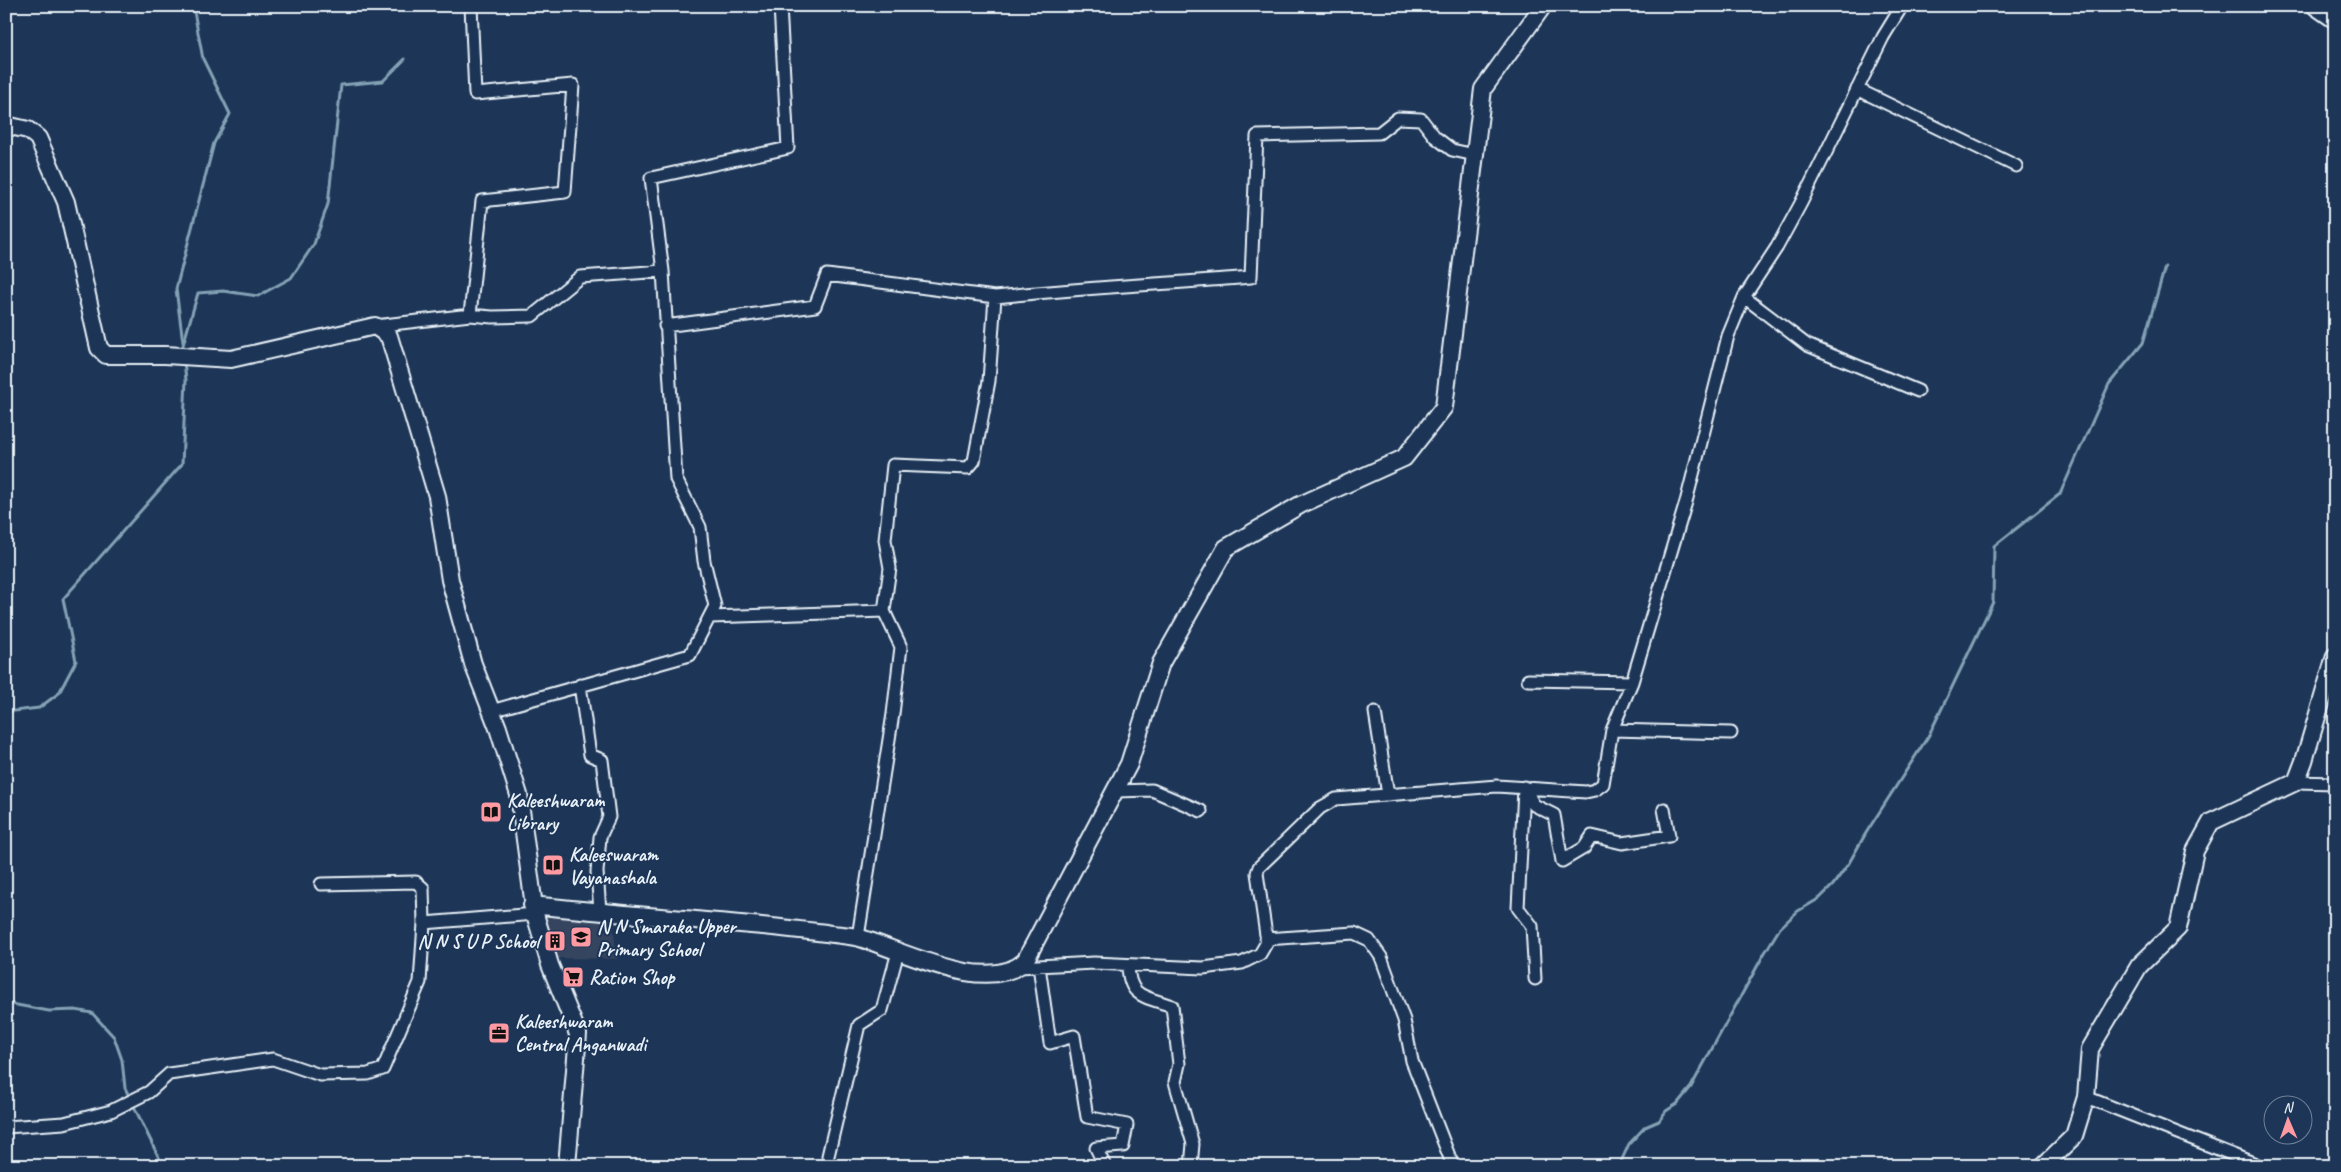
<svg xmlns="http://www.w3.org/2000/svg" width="2341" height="1172" viewBox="0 0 2341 1172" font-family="Caveat,sans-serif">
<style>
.built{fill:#34445f}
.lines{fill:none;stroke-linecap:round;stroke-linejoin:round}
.stream{stroke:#84a2b5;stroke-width:3}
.street-casing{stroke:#e8f1f8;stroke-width:15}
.secondary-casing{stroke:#e8f1f8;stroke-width:20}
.street{stroke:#1d3557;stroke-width:11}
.secondary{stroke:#1d3557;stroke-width:16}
.labels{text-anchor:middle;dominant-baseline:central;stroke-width:4;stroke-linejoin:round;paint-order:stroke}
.poi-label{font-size:20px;font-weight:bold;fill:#e8f1f8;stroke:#1d3557;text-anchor:start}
</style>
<rect width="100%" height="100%" fill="#1d3557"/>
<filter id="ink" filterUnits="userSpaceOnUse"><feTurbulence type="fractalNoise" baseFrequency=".02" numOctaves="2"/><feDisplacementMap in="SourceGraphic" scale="10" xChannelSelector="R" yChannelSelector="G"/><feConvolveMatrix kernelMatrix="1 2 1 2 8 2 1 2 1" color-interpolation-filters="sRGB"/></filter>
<g filter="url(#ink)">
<!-- built -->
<path class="built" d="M612,913L617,959L548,958L546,917Z"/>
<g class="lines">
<!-- stream -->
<path class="stream" d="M183,342L176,289L214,143L230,114L203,59L193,6
M183,345L198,293L223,291L258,296L291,278L314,244L328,204L341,85L383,81L405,59
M6,712L39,708L59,693L76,661L63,599L182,464L186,380L184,361
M6,1003L49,1011L75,1010L92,1013L114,1037L122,1060L125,1088L163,1166
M1619,1166L1629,1144L1645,1127L1659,1121L1666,1111L1677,1104L1691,1087L1764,954L1780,928L1798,911L1820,898L1833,885L1849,863L1866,833L1929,735L1993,602L1994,546L2060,494L2109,384L2143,343L2165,267"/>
<!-- street casing -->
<g class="street-casing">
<path id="street" d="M1857,89L2016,166
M663,271L651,178L788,148L780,6
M1744,297L1807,345L1918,391
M470,315L482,201L565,192L573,85L475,94L471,6
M375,326L470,315L492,317L532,316L580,277L663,271L676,479L700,527L704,561L715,606L690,655L491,711
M665,326L815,306L827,275L995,297
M710,617L884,611
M1528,680L1632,682
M580,685L590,755L602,760L609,817L600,837L597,872L600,911
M1375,712L1388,795
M1612,730L1731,733
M2296,782L2335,783
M1524,787L1534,805L1554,815L1562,861L1584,848L1592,836L1622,843L1669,836L1664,809
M1524,789L1518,908L1532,926L1535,979
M1115,791L1152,790L1201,811
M321,884L416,882L423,888L424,923L535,914
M858,937L893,714L901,647L884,611L890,568L885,540L893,465L968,468L974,461L989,381L995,297C1081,288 1166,284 1251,277L1257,136L1379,133L1398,118L1421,119L1435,137L1452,150L1475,155
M1266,939L1354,933L1369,940L1381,957L1404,1020L1412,1061L1453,1166
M1128,965C1129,998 1144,996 1172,1006L1179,1064L1175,1082L1193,1144L1191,1166
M1039,966L1050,1043L1074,1036L1087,1117L1127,1125L1123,1146L1096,1148L1105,1166
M1019,967L1094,963L1203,968L1242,963L1260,954L1267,942L1257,873L1259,867L1320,808L1336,799L1497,786L1586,792L1595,790L1603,784L1612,730L1632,682L1686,502L1728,336L1744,297L1777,247L1801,203L1883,37L1902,6
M2086,1097L2261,1166
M6,1127L64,1123L111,1111L149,1092L169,1074L273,1059L320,1075L368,1074L383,1069L420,982L424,923
M828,1156L859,1025L882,1010L898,952"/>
</g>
<!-- secondary casing -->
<g class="secondary-casing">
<path id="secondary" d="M2315,6L2335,20
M6,125L28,130L38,138L66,202L99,348L106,355H165L231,359L375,326L389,336L437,496L450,580L473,664L498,728L519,795L535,914L550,965L578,1034L567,1166
M532,905C605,913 678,918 751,925C776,927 801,930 826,933C837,935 849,935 860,938C902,950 987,996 1025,961L1129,764L1161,663L1226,548L1300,505L1404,458L1444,407L1483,89L1543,6
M2043,1166L2074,1136L2086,1097L2090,1049L2139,966L2178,928L2195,851L2211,822L2296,782L2304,761L2335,656"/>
</g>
<!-- street -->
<use href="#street" class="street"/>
<!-- secondary -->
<use href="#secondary" class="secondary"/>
</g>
</g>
<!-- icons -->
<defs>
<g id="library-square" transform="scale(1.125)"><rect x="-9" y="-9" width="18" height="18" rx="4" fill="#ff9aa2" stroke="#1d3557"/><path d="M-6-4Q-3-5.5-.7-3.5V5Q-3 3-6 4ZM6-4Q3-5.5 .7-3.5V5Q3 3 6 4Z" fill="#111"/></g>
<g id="school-square" transform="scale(1.125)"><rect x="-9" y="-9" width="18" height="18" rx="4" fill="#ff9aa2" stroke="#1d3557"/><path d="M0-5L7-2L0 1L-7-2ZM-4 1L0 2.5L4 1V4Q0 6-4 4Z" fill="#111"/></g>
<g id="building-square" transform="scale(1.125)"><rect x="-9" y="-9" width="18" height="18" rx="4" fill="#ff9aa2" stroke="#1d3557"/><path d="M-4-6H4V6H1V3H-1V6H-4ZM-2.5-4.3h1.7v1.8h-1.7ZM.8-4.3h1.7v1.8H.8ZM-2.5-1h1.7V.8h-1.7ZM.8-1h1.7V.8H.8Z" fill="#111"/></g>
<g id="supermarket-square" transform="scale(1.125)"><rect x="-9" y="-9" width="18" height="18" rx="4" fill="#ff9aa2" stroke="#1d3557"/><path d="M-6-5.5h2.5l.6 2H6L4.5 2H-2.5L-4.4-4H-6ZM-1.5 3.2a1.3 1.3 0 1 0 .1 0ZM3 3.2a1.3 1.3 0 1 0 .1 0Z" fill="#111"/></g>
<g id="office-square" transform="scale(1.125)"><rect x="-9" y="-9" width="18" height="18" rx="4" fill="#ff9aa2" stroke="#1d3557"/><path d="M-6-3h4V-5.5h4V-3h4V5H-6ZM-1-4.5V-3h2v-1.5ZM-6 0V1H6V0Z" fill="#111"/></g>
</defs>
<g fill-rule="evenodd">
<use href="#library-square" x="491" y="812"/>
<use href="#library-square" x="553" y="865"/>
<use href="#school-square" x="581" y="937"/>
<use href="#building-square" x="555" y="941"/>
<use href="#supermarket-square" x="573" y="977"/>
<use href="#office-square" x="499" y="1033"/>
</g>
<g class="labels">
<!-- poi labels -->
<g class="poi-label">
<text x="507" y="800">Kaleeshwaram<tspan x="507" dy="23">Library</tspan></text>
<text x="569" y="854">Kaleeswaram<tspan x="569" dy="23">Vayanashala</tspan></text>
<text x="597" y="926">N N Smaraka Upper<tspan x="597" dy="23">Primary School</tspan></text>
<text x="539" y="941" text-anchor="end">N N S U P School</text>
<text x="589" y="977">Ration Shop</text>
<text x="515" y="1021">Kaleeshwaram<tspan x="515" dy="23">Central Anganwadi</tspan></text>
</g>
</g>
<!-- margin -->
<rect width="2341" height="1172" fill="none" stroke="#1d3557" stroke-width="25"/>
<rect x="12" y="12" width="2316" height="1147" fill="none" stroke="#e8f1f8" stroke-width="2" filter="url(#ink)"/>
<!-- north arrow -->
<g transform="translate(2288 1120) rotate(358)"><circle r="24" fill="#1d3557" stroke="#6e8097"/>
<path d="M0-4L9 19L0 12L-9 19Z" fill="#ff9aa2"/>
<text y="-8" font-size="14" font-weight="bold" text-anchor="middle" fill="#e8f1f8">N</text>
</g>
</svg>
